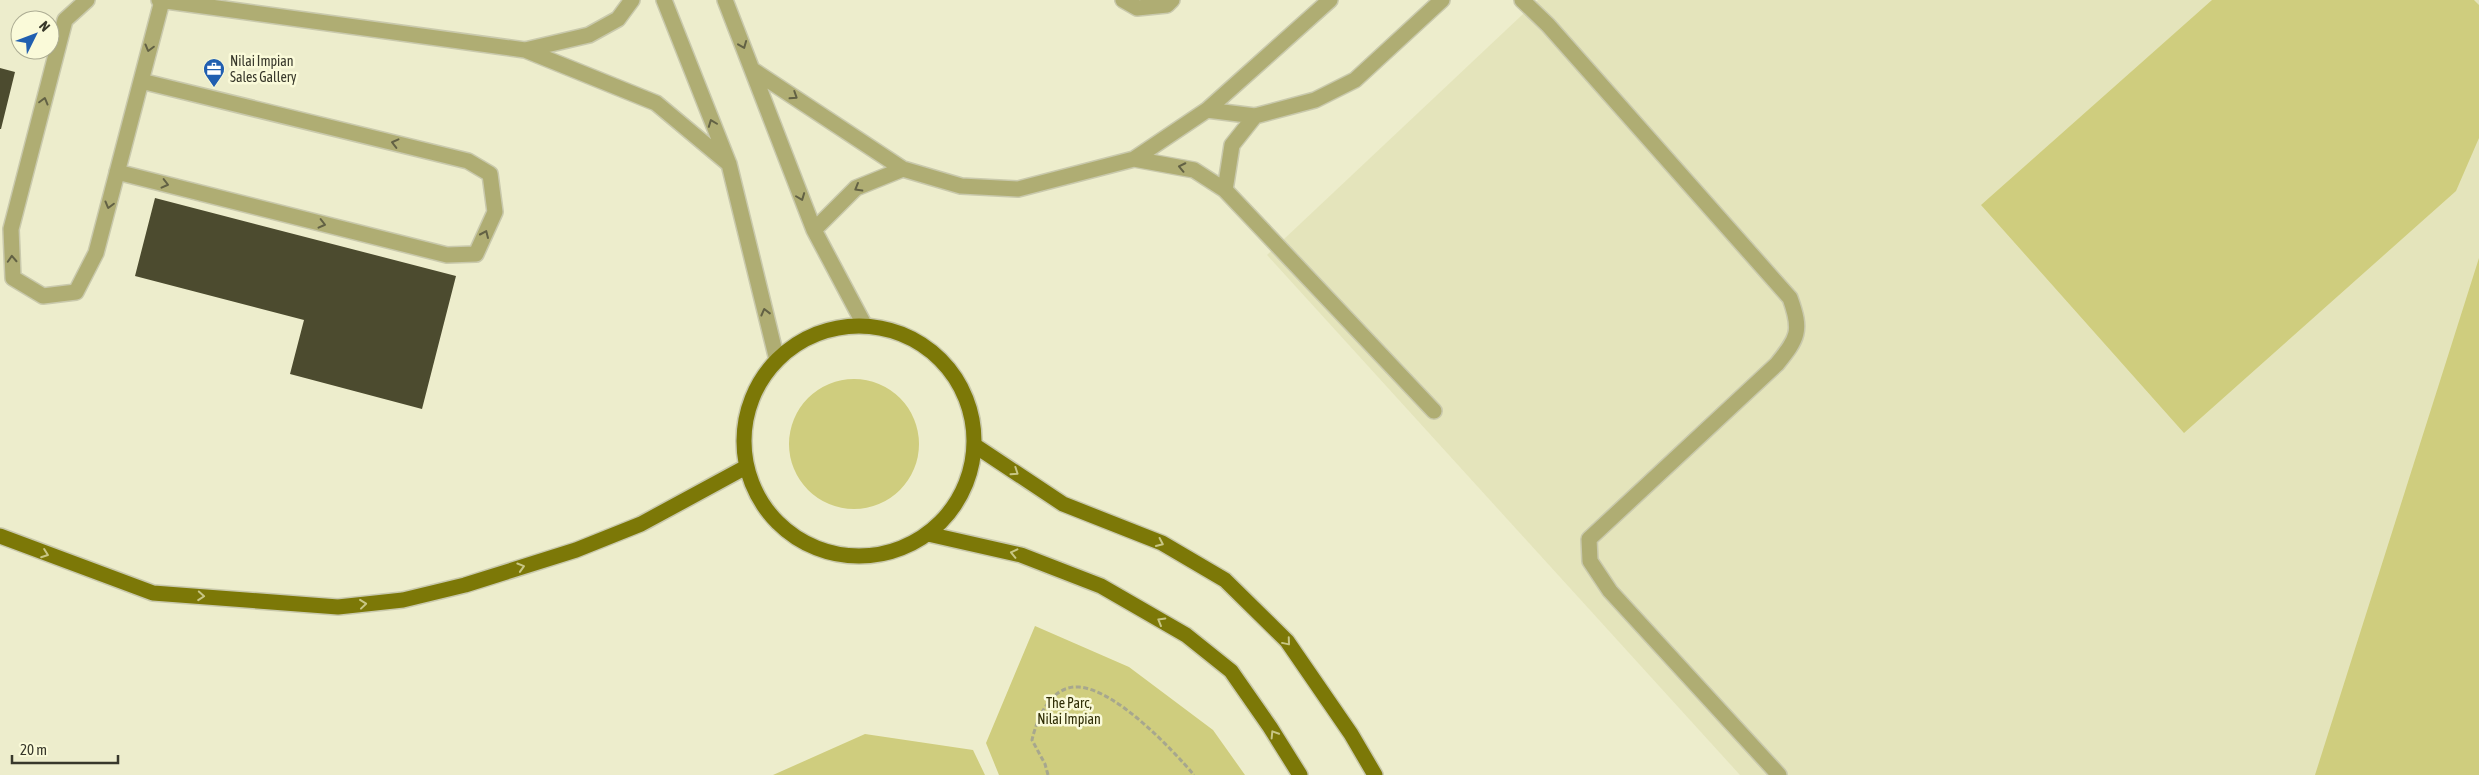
<svg xmlns="http://www.w3.org/2000/svg" width="2479" height="775" viewBox="0 0 2479 775" font-family="'Asap Condensed',sans-serif">
<style>
.built{fill:#e4e4bb}
.green{fill:#cfcd7e}
.building{fill:#4c4b2f}
.lines{fill:none;stroke-linecap:round;stroke-linejoin:round}
.minor-casing{stroke:#c9c9ac;stroke-width:18}
.major-casing{stroke:#c9c9ac;stroke-width:18}
.path{stroke:#a7a78e;stroke-width:3;stroke-dasharray:5 2.5;stroke-linecap:butt}
.minor{stroke:#afad73;stroke-width:15}
.major{stroke:#7c7807;stroke-width:15}
.oneway{stroke:#626144}
.oneway2{stroke:#c8c685}
.labels{text-anchor:middle;dominant-baseline:central;stroke-width:5;stroke-linejoin:round;paint-order:stroke}
.poi-label{font-size:14px;fill:#38382b;stroke:#fafad9;text-anchor:start}
.park-label{font-size:14px;fill:#2f2d05;stroke:#fafad9}
</style>
<rect width="100%" height="100%" fill="#ededcc"/>
<!-- built -->
<path class="built" d="M1538,0H2479V269L2320,775H1740L1267,255Z"/>
<!-- green -->
<path class="green" d="M2212,0H2474L2479,5V138L2456,191L2184,433L1981,205Z
M2479,258V775H2315Z
M789 444a65 65 0 1 1 130 0a65 65 0 1 1-130 0Z
M1035,626L1129,667L1213,730L1245,775H999L986,743Z
M865,734L973,750L985,775H773Z"/>
<!-- building -->
<path class="building" d="M0,68L15,72L1,129H0Z
M155,198L456,276L422,409L290,374L304,320L135,276Z"/>
<g class="lines">
<!-- minor casing -->
<g class="minor-casing">
<path id="minor" d="M87,0L65,20L11,229L13,278L43,296L76,292L96,253L162,1
M159,0L525,50L656,103L729,164
M664,0L729,164L777,360
M725,0L814,230L865,326
M1123,0L1137,8L1167,5L1172,0
M1522,0L1548,25L1790,298C1802,331 1798,338 1777,364L1589,539L1590,561L1610,591L1779,775
M525,50L589,35L618,19L632,0
M753,70L903,169L961,186L1018,189L1134,159L1207,110L1330,0
M1207,110L1255,116L1315,100L1355,80L1442,0
M1134,159L1194,170L1225,190L1434,411
M117,172L447,255L476,254L495,212L490,174L468,161L141,81
M1225,190L1232,145L1255,116
M814,230L856,188L903,169"/>
</g>
<!-- major casing -->
<g class="major-casing">
<path id="major" d="M744 441a115 115 0 1 1 230 0a115 115 0 1 1-230 0Z
M974,445L1063,504L1162,543L1225,580L1287,641L1351,734L1375,775
M928,534L1021,555L1101,586L1186,635L1231,671L1270,727L1300,775
M0,536L153,593L338,607L403,600L465,585L576,550L641,524L746,467"/>
</g>
<!-- path -->
<path class="path" d="M1048,775L1045,764L1032,740C1037,718 1051,685 1079,687C1116,690 1171,748 1194,775"/>
<!-- minor -->
<use href="#minor" class="minor"/>
<!-- major -->
<use href="#major" class="major"/>
</g>
<!-- one-way arrows -->
<defs><path id="oneway-chevron" d="M-2-3.5L2.5 0L-2 3.5" fill="none" stroke-width="1.6" stroke-linecap="round" stroke-linejoin="round" transform="scale(1.25)"/></defs>
<g class="oneway">
<use href="#oneway-chevron" transform="translate(743 45) rotate(68)"/>
<use href="#oneway-chevron" transform="translate(149 48) rotate(105)"/>
<use href="#oneway-chevron" transform="translate(794 96) rotate(33)"/>
<use href="#oneway-chevron" transform="translate(44 101) rotate(-75)"/>
<use href="#oneway-chevron" transform="translate(712 123) rotate(-111)"/>
<use href="#oneway-chevron" transform="translate(395 143) rotate(-166)"/>
<use href="#oneway-chevron" transform="translate(1182 167) rotate(-168)"/>
<use href="#oneway-chevron" transform="translate(165 184) rotate(14)"/>
<use href="#oneway-chevron" transform="translate(858 188) rotate(150)"/>
<use href="#oneway-chevron" transform="translate(801 197) rotate(69)"/>
<use href="#oneway-chevron" transform="translate(109 205) rotate(105)"/>
<use href="#oneway-chevron" transform="translate(322 224) rotate(14)"/>
<use href="#oneway-chevron" transform="translate(485 234) rotate(-66)"/>
<use href="#oneway-chevron" transform="translate(12 259) rotate(-93)"/>
<use href="#oneway-chevron" transform="translate(765 312) rotate(-104)"/>
</g>
<g class="oneway2">
<use href="#oneway-chevron" transform="translate(1015 472) rotate(34)"/>
<use href="#oneway-chevron" transform="translate(1160 543) rotate(25)"/>
<use href="#oneway-chevron" transform="translate(1014 553) rotate(-167)"/>
<use href="#oneway-chevron" transform="translate(45 554) rotate(20)"/>
<use href="#oneway-chevron" transform="translate(521 567) rotate(-17)"/>
<use href="#oneway-chevron" transform="translate(201 596) rotate(4)"/>
<use href="#oneway-chevron" transform="translate(363 604) rotate(-6)"/>
<use href="#oneway-chevron" transform="translate(1161 621) rotate(-150)"/>
<use href="#oneway-chevron" transform="translate(1287 642) rotate(50)"/>
<use href="#oneway-chevron" transform="translate(1274 734) rotate(-122)"/>
</g>
<!-- icons -->
<defs>
<g id="office-pin" transform="scale(1.125)"><path d="M0 17L-7.5 6A9.5 9.5 0 1 1 7.5 6Z" fill="#215fb0" stroke="#fafad9"/><path d="M-6-3h4V-5.5h4V-3h4V5H-6ZM-1-4.5V-3h2v-1.5ZM-6 0V1H6V0Z" fill="#fff"/></g>
</defs>
<g fill-rule="evenodd">
<use href="#office-pin" x="214" y="69"/>
</g>
<g class="labels">
<!-- poi labels -->
<g class="poi-label">
<text x="230" y="61">Nilai Impian<tspan x="230" dy="16">Sales Gallery</tspan></text>
</g>
<!-- park labels -->
<g class="park-label">
<text x="1069" y="703">The Parc,<tspan x="1069" dy="16">Nilai Impian</tspan></text>
</g>
</g>
<!-- north arrow -->
<g transform="translate(35 35) rotate(48)"><circle r="24" fill="#fafad9" stroke="#acac93"/>
<path d="M0-4L9 19L0 12L-9 19Z" fill="#215fb0"/>
<text y="-8" font-size="14" font-weight="bold" text-anchor="middle" fill="#38382b">N</text>
</g>
<!-- scale -->
<path d="M12 755v8h106v-8" fill="none" stroke="#38382b" stroke-width="2.5"/>
<text x="20" y="755" font-size="15" fill="#38382b" stroke="#fafad9" stroke-width="4" paint-order="stroke">20 m</text>
</svg>
